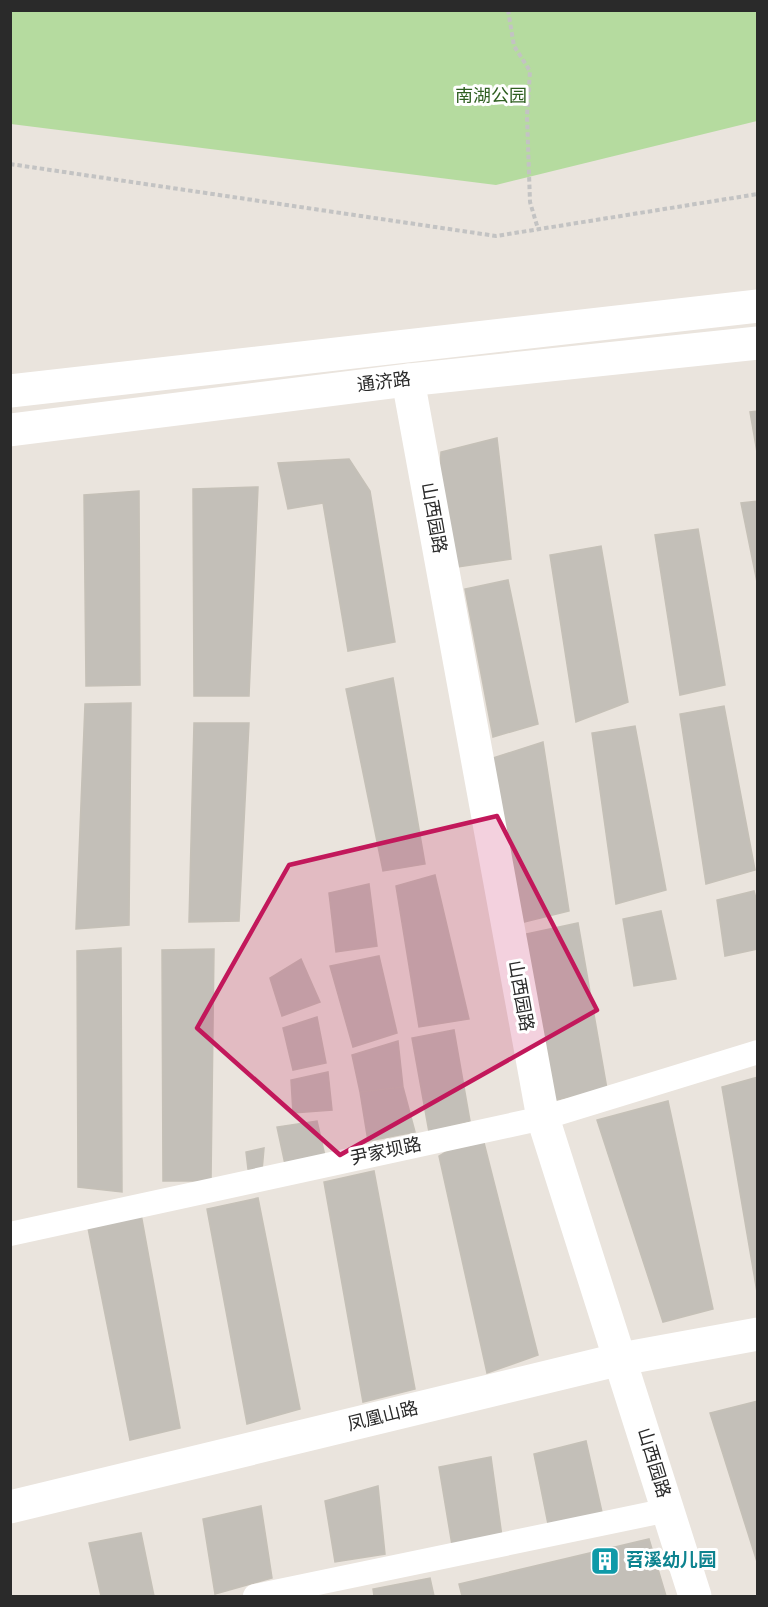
<svg xmlns="http://www.w3.org/2000/svg" width="768" height="1607" viewBox="0 0 768 1607" font-family="'Alegreya Sans','Noto Sans SC',sans-serif">
<style>
.green{fill:#b5db9f}
.building{fill:#c3bfb8;stroke:#c5c0b7;stroke-width:1.5}
.lines{fill:none;stroke-linecap:round;stroke-linejoin:round}
.path{stroke:#c3c3c3;stroke-width:4;stroke-dasharray:4.5 3;stroke-linecap:butt}
.street{stroke:#fff;stroke-width:24}
.secondary{stroke:#fff;stroke-width:33}
.marked{fill:#c2185b;fill-opacity:0.2;stroke:#c2185b;stroke-width:4.5;stroke-linejoin:round}
.labels{text-anchor:middle;dominant-baseline:central;stroke-width:6;stroke-linejoin:round;paint-order:stroke}
.park-label{font-size:18px;fill:#2f5f21;stroke:#fff}
.street-label{font-size:18px;fill:#2a2a2a;stroke:#fff}
.culture-label{font-size:18px;font-weight:bold;fill:#0d838f;stroke:#fff;text-anchor:start}
</style>
<rect width="100%" height="100%" fill="#eae4dd"/>
<!-- green -->
<path class="green" d="M11,10L757,11V121L496,185L11,124Z"/>
<!-- building -->
<path class="building" d="M758,411V458L750,412Z
M497,438L511,559L458,567L440,470L441,452Z
M349,459L370,491L395,642L348,651L323,503L288,509L278,463Z
M258,487L249,696H194L193,489Z
M139,491L140,685L86,686L84,495Z
M758,501V587L741,503Z
M698,529L725,685L680,695L655,535Z
M601,546L628,702L576,722L550,555Z
M508,580L538,724L493,737L465,589Z
M393,678L425,864L383,871L346,689Z
M131,703L129,925L76,929L85,704Z
M724,706L755,870L706,884L680,714Z
M194,723H249L239,921L189,922Z
M635,726L666,890L616,904L592,733Z
M543,742L569,911L524,922L493,758Z
M435,875L469,1019L419,1027L396,886Z
M369,884L377,946L336,952L329,893Z
M754,891L758,906V949L725,956L717,900Z
M661,911L676,979L634,986L623,919Z
M578,923L607,1089L556,1100L526,934Z
M121,948L122,1192L78,1187L77,951Z
M214,949L211,1181H163L162,950Z
M379,956L397,1033L353,1047L330,966Z
M301,959L320,1002L282,1016L270,978Z
M317,1017L326,1063L293,1070L283,1028Z
M454,1030L470,1121L429,1132L412,1038Z
M398,1041L403,1087L360,1092L352,1055Z
M328,1072L332,1110L293,1113L291,1080Z
M758,1077V1298L722,1087Z
M403,1087L415,1132L368,1141L360,1092Z
M668,1101L713,1309L663,1322L597,1120Z
M317,1121L325,1156L285,1164L277,1127Z
M481,1131L538,1355L487,1373L439,1156Z
M264,1148L262,1171L248,1169L246,1152Z
M374,1171L415,1389L363,1402L324,1182Z
M258,1198L300,1409L247,1424L207,1209Z
M141,1214L180,1428L130,1440L86,1218Z
M758,1401V1565L710,1413Z
M586,1441L602,1512L550,1534L534,1454Z
M491,1457L503,1544L452,1545L439,1467Z
M378,1486L385,1554L335,1562L325,1501Z
M261,1506L272,1578L215,1594L203,1519Z
M141,1533L154,1596H101L89,1543Z
M649,1539L666,1596H462L459,1584Z
M430,1578L434,1596H374L373,1589Z"/>
<g class="lines">
<!-- path -->
<path class="path" d="M508,10L514,46L530,71L527,116L530,202L538,229
M10,164L496,236L758,194"/>
<!-- street -->
<path class="street" d="M10,1234L543,1118L758,1052
M255,1596L668,1510"/>
<!-- secondary -->
<path class="secondary" d="M408,380L543,1118L695,1596
M10,391L758,306
M10,430L408,380L758,343
M10,1507L621,1359L758,1334"/>
</g>
<!-- marked area -->
<path class="marked" d="M497,816L597,1010L340,1155L197,1028L289,865Z"/>
<!-- icons -->
<defs>
<g id="building-square" transform="scale(1.5)"><rect x="-9" y="-9" width="18" height="18" rx="4" fill="#0f9aa8" stroke="#fff"/><path d="M-4-6H4V6H1V3H-1V6H-4ZM-2.5-4.3h1.7v1.8h-1.7ZM.8-4.3h1.7v1.8H.8ZM-2.5-1h1.7V.8h-1.7ZM.8-1h1.7V.8H.8Z" fill="#fff"/></g>
</defs>
<g fill-rule="evenodd">
<use href="#building-square" x="605" y="1561"/>
</g>
<g class="labels">
<!-- park labels -->
<g class="park-label">
<text x="491" y="97">南湖公园</text>
</g>
<!-- street labels -->
<g class="street-label">
<text transform="translate(384 383) rotate(-7)">通济路</text>
<text transform="translate(433 518) rotate(80)">山西园路</text>
<text transform="translate(520 996) rotate(80)">山西园路</text>
<text transform="translate(386 1152) rotate(-12)">尹家坝路</text>
<text transform="translate(383 1417) rotate(-14)">凤凰山路</text>
<text transform="translate(653 1463) rotate(73)">山西园路</text>
</g>
<!-- culture labels -->
<g class="culture-label">
<text x="626" y="1561">苕溪幼儿园</text>
</g>
</g>
<!-- border -->
<rect width="768" height="1607" fill="none" stroke="#2a2a2a" stroke-width="24"/>
</svg>
